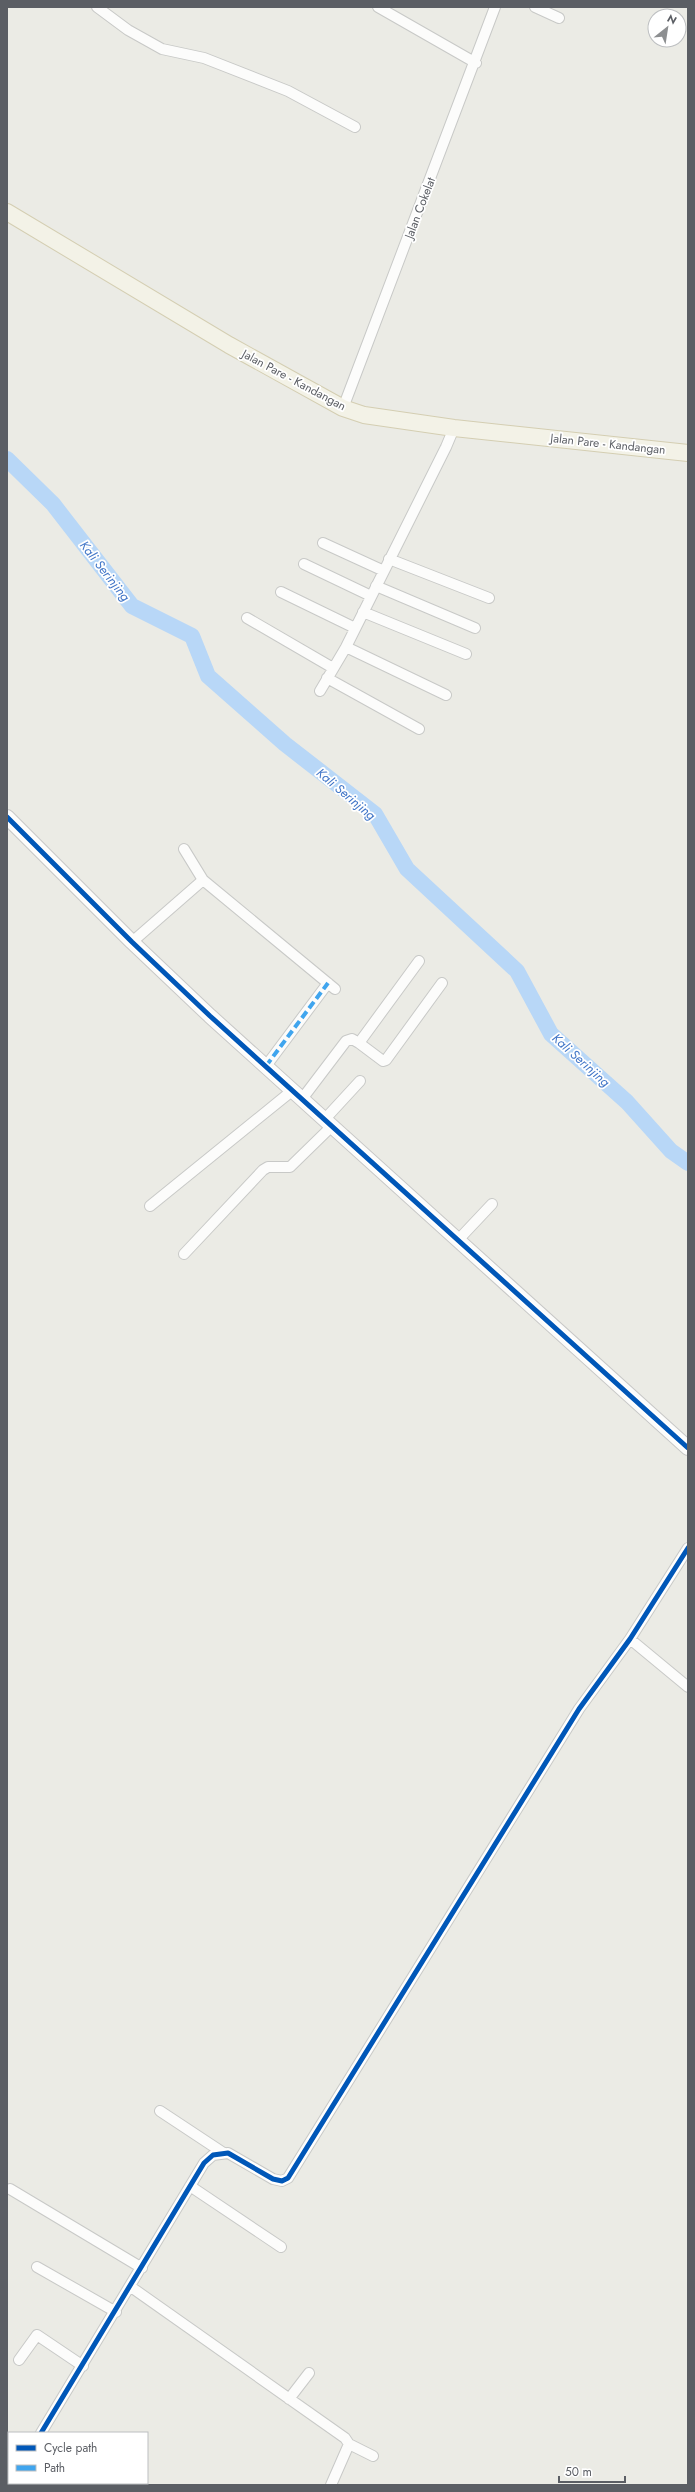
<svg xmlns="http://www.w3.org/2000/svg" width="695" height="2492" viewBox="0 0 695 2492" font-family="Jost,sans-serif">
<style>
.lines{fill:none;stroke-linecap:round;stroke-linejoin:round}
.river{stroke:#b8d7f7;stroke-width:16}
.street-casing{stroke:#c8c9c7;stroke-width:12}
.secondary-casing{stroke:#c8c8c7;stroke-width:16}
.primary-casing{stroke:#d4ceb2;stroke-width:18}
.street{stroke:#fcfcfb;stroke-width:10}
.secondary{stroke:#fcfcfb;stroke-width:14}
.primary{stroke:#f3f2e7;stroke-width:16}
.quiet{stroke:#40a5ee;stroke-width:4;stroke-dasharray:8 4;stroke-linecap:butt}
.cycleway-casing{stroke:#fff;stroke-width:8}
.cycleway{stroke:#0057b8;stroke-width:5}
.labels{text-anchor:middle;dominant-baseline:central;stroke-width:3.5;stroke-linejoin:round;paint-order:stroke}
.street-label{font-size:12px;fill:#5b5e64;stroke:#fff}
.water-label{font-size:13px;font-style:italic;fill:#4075c7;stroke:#fff}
</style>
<rect width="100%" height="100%" fill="#ebebe5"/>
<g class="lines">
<!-- river -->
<path class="river" d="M7,459L53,504L132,606L192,636L208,676L285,744L375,814L407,869L517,971L551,1034L627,1102L671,1151L688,1163"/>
<!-- street casing -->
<g class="street-casing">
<path id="street" d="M97,7L128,30L162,49L204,58L288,91L355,127
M378,7L476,63
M535,7L559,18
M343,408L495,7
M323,543L384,571
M389,559L489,598
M304,564L371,596
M376,586L475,628
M281,592L355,628
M363,612L466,654
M247,618L333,668
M346,647L446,695
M327,678L419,729
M320,691L346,647L446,447L454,428
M184,849L203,880L335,989
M132,942L203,880
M359,1043L383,1061L386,1060L442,983
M266,1066L328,983
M302,1099L346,1041L352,1039L359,1043L419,961
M325,1119L360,1081
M150,1206L293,1090
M459,1239L492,1204
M184,1254L263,1170L268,1167H290L332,1126
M630,1639L688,1687
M160,2111L222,2152
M190,2186L281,2247
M10,2189L142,2268
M37,2267L116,2312
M131,2287L345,2438L349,2444L373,2456
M19,2360L37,2335L83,2366
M289,2399L309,2373
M41,2433L204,2163L213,2155L228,2153L273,2179L282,2181L288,2178L579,1709L630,1639L688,1548
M7,2455L9,2457
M50,2483L53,2485
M8,2485L9,2483
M331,2485L349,2444"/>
</g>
<!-- secondary casing -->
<g class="secondary-casing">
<path id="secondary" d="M7,817L132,942L210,1016L688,1448"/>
</g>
<!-- primary casing -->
<g class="primary-casing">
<path id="primary" d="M7,212L229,345L343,408L364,415L454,428L688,453"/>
</g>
<!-- street -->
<use href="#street" class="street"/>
<!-- secondary -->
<use href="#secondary" class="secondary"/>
<!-- primary -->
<use href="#primary" class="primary"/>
<!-- quiet -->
<path class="quiet" d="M266,1066L328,983"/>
<!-- cycleway casing -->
<g class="cycleway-casing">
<path id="cycleway" d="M7,817L132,942L210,1016L688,1448
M41,2433L204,2163L213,2155L228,2153L273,2179L282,2181L288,2178L579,1709L630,1639L688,1548"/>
</g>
<!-- cycleway -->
<use href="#cycleway" class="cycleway"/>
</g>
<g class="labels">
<!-- street labels -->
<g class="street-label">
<text transform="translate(420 208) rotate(-69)">Jalan Cokelat</text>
<text transform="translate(294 380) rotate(28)">Jalan Pare - Kandangan</text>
<text transform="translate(608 444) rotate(6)">Jalan Pare - Kandangan</text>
</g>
<!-- water labels -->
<g class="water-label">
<text transform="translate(105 571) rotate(52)">Kali Serinjing</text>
<text transform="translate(346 794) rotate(40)">Kali Serinjing</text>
<text transform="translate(581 1060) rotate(42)">Kali Serinjing</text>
</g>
</g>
<!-- border -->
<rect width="695" height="2492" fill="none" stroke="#5b5e64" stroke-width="16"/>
<!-- legend -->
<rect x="8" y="2432" width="140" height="52" fill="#ffffff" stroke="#bdbfc1"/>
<rect x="16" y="2445" width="20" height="6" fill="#0057b8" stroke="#bdbfc1"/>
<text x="44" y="2452" font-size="12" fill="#5b5e64">Cycle path</text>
<rect x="16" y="2465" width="20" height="6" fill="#40a5ee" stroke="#bdbfc1"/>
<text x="44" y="2472" font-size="12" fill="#5b5e64">Path</text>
<!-- north arrow -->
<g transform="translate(667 28) rotate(30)"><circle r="19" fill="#ffffff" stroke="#bdbfc1"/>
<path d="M0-3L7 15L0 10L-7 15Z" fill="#8d8f91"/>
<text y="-6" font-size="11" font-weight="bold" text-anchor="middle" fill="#5b5e64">N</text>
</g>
<!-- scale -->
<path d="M559 2476v6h66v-6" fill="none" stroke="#5b5e64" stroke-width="2"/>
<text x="565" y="2476" font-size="12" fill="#5b5e64" stroke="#ffffff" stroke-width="3" paint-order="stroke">50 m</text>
</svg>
